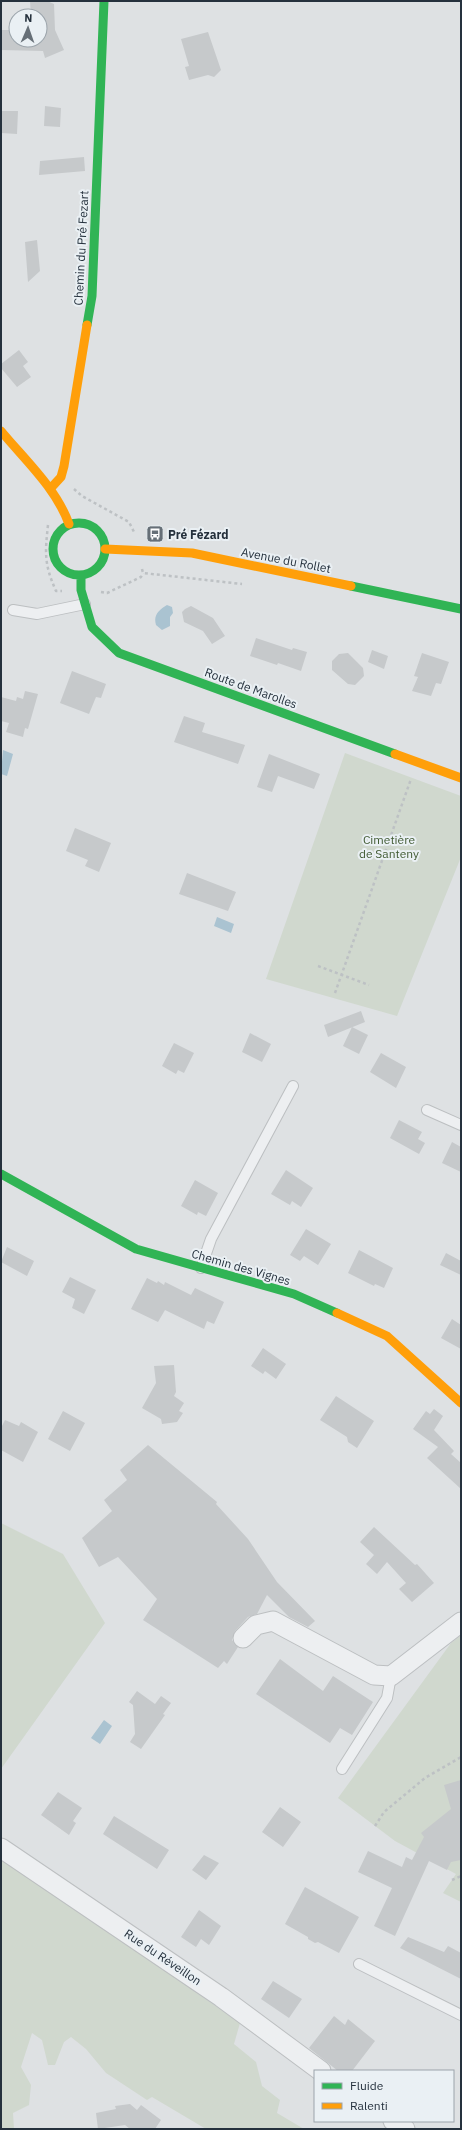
<svg xmlns="http://www.w3.org/2000/svg" width="462" height="2130" viewBox="0 0 462 2130" font-family="'IBM Plex Sans',sans-serif">
<style>
.green{fill:#d0d8ce}
.water{fill:#aac3d1}
.building{fill:#c6c9cb}
.lines{fill:none;stroke-linecap:round;stroke-linejoin:round}
.lane-casing{stroke:#bcbfc1;stroke-width:12}
.street-casing{stroke:#bcbfc1;stroke-width:21}
.path{stroke:#bdc1c4;stroke-width:2.5;stroke-dasharray:3 3;stroke-linecap:butt}
.lane{stroke:#edeff1;stroke-width:10}
.street{stroke:#edeff1;stroke-width:19}
.fast{stroke:#30b455;stroke-width:9}
.slow{stroke:#ff9f0a;stroke-width:9}
.labels{text-anchor:middle;dominant-baseline:central;stroke-width:4;stroke-linejoin:round;paint-order:stroke}
.street-label{font-size:12px;fill:#25313d;stroke:#eaf0f4}
.poi-label{font-size:12px;font-weight:bold;fill:#25313d;stroke:#eaf0f4;text-anchor:start}
.park-label{font-size:12px;fill:#3f5931;stroke:#eaf0f4}
</style>
<rect width="100%" height="100%" fill="#dee1e3"/>
<!-- green -->
<path class="green" d="M345,753L461,796V857L397,1016L266,979Z
M1,1523L63,1554L105,1623L1,1769Z
M461,1635V1902L443,1893L456,1874L395,1841L338,1798L451,1643Z
M1,1856L240,2023L234,2044L256,2062L262,2086L280,2100L277,2113L304,2129H206L152,2097L147,2100L106,2073L86,2049L71,2037L64,2042L55,2065H48L42,2040L32,2033L21,2067L31,2085L29,2105L13,2113L14,2129H1Z"/>
<!-- water -->
<path class="water" d="M167,605L172,607L173,613L170,617V626L162,630L156,625C153,615 159,610 167,605Z
M3,750L13,754L7,776L1,774Z
M217,917L234,924L231,933L214,926Z
M104,1720L112,1726L100,1744L91,1738Z"/>
<!-- building -->
<path class="building" d="M30,1H47L54,4L55,30L64,50L45,58L43,51L1,50V30H16V40H40V16H31Z
M208,32L221,70L214,77L208,75L189,80L185,67L189,66L181,39Z
M45,106L61,108L60,127L44,126Z
M1,111H18L17,134L1,133Z
M84,157L85,171L39,175L40,161Z
M37,240L40,271L28,282L25,242Z
M19,350L28,362L23,366L31,377L17,387L1,368V364Z
M191,606L213,618L225,636L212,644L203,631L184,622L182,612L185,609Z
M256,638L292,650L293,648L307,652L301,671L278,663L277,665L250,656Z
M372,650L388,656L384,669L368,662Z
M348,653L363,668L364,676L355,685L348,684L332,670V661L339,654Z
M422,653L449,662L441,684L436,683L431,696L412,691L418,677L414,676Z
M72,671L106,684L101,698L96,697L89,714L60,703Z
M25,691L38,694L28,729L25,728L23,737L6,732L9,723L1,721V697L16,701L17,697L23,699Z
M184,716L205,723L202,732L245,745L238,764L174,742Z
M269,754L320,774L314,789L278,776L272,792L257,787Z
M75,828L111,843L99,872L85,866L88,860L66,851Z
M187,873L236,892L228,911L179,894Z
M361,1011L365,1022L328,1037L324,1025Z
M352,1027L368,1035L359,1054L343,1046Z
M250,1033L271,1044L262,1062L242,1052Z
M174,1043L194,1053L184,1073L178,1070L176,1074L162,1066Z
M381,1053L406,1067L396,1088L370,1072Z
M399,1120L422,1132L418,1139L425,1143L419,1154L390,1138Z
M452,1142L461,1147V1172L442,1163Z
M286,1170L313,1188L301,1207L292,1201L290,1205L271,1194Z
M195,1180L218,1193L206,1216L198,1212L197,1215L181,1206Z
M306,1229L331,1244L318,1265L304,1256L300,1261L290,1255Z
M7,1247L34,1261L27,1276L1,1262Z
M359,1250L393,1268L384,1288L375,1284L374,1286L348,1273Z
M446,1253L461,1261V1275L440,1265Z
M70,1277L96,1290L84,1314L72,1308L75,1299L62,1292Z
M147,1278L157,1283L158,1281L164,1285L165,1282L191,1295L195,1288L224,1302L214,1324L207,1321L204,1329L165,1310L158,1322L131,1309Z
M452,1319L461,1325V1349L441,1338Z
M263,1348L286,1364L276,1379L265,1371L263,1374L251,1366Z
M174,1365L176,1392L174,1396L184,1403L179,1411L183,1413L177,1422L162,1424L161,1419L142,1408L156,1383L154,1366Z
M336,1396L374,1421L357,1448L348,1442L347,1437L320,1420Z
M434,1409L443,1416L434,1430L454,1451L451,1454L461,1463V1489L427,1458L438,1447L413,1429L426,1411L430,1414Z
M63,1411L85,1423L70,1451L48,1439Z
M5,1420L19,1426L21,1422L38,1432L23,1462L1,1450V1428Z
M148,1445L217,1502L216,1504L248,1539L277,1582L315,1621L308,1627L289,1617L267,1595L257,1614L248,1617L235,1631L232,1640L238,1647L227,1664L224,1661L218,1668L143,1620L157,1599L118,1557L99,1567L82,1538L112,1511L104,1500L127,1480L120,1470Z
M374,1527L415,1565L417,1564L434,1583L412,1602L399,1589L406,1583L387,1562L377,1574L366,1564L374,1555L360,1542Z
M280,1659L323,1691L333,1676L373,1702L352,1735L340,1728L330,1743L256,1694Z
M137,1691L155,1704L161,1696L171,1703L163,1714L165,1715L141,1749L130,1742L135,1734L133,1705L129,1702Z
M461,1780V1860L451,1862L447,1870L429,1861L395,1936L374,1926L392,1888L358,1872L368,1851L402,1867L406,1857L412,1860L424,1837L421,1833L451,1809L444,1785Z
M58,1792L82,1808L73,1821L76,1823L69,1835L41,1815Z
M280,1807L301,1822L283,1847L262,1832Z
M114,1816L169,1850L157,1869L103,1834Z
M204,1855L219,1863L206,1880L192,1870Z
M305,1887L359,1917L339,1953L318,1942L315,1943L308,1939V1937L285,1924Z
M199,1910L221,1926L209,1945L201,1939L196,1947L181,1937Z
M408,1937L444,1952L448,1946L461,1953V1979L400,1948Z
M273,1981L302,1999L289,2018L261,1999Z
M334,2016L345,2025L348,2019L375,2041L352,2071H338L309,2048Z
M130,2104L137,2110L141,2105L161,2120L155,2129H130L125,2125L98,2129L96,2113L116,2109L115,2106Z"/>
<g class="lines">
<!-- lane casing -->
<g class="lane-casing">
<path id="lane" d="M13,610L37,614L85,604
M427,1110L461,1125
M201,1268L211,1239L293,1086
M342,1769L387,1698L391,1676
M359,1964L461,2015"/>
</g>
<!-- street casing -->
<g class="street-casing">
<path id="street" d="M243,1638L256,1625L273,1621L374,1675L391,1676L461,1622
M1,1848L221,1997L321,2071
M393,2121L405,2129"/>
</g>
<!-- path -->
<path class="path" d="M74,489L82,496L129,522L134,532
M48,525C45,553 44,564 56,591H62
M142,569L143,573L242,584
M101,592L107,593L141,577L143,573
M318,966L369,985
M335,993L411,779
M375,1826L384,1812L425,1778L461,1757
M452,1880L461,1876"/>
<!-- lane -->
<use href="#lane" class="lane"/>
<!-- street -->
<use href="#street" class="street"/>
<!-- fast -->
<path class="fast" d="M87,325L92,296L104,1
M53 549a26 26 0 1 1 52 0a26 26 0 1 1-52 0Z
M81,575V590L92,627L119,653L395,754
M351,586L461,609
M1,1174L136,1249L294,1294L337,1313"/>
<!-- slow -->
<path class="slow" d="M1,431C25,460 56,488 69,524
M50,489L61,477L64,466L87,325
M105,549L192,553L351,586
M395,754L461,778
M337,1313L387,1336L461,1403"/>
</g>
<!-- icons -->
<defs>
<g id="bus-square" transform="scale(0.9)"><rect x="-9" y="-9" width="18" height="18" rx="4" fill="#666f77" stroke="#eaf0f4"/><path d="M-5-6H5V4H4V6H2V4H-2V6H-4V4H-5ZM-3.5-4V0h7V-4ZM-3.5 1.2v1.5H-2V1.2ZM2 1.2v1.5H3.5V1.2Z" fill="#fff"/></g>
</defs>
<g fill-rule="evenodd">
<use href="#bus-square" x="155" y="534"/>
</g>
<g class="labels">
<!-- street labels -->
<g class="street-label">
<text transform="translate(81 248) rotate(-87)">Chemin du Pré Fezart</text>
<text transform="translate(286 560) rotate(11)">Avenue du Rollet</text>
<text transform="translate(251 688) rotate(20)">Route de Marolles</text>
<text transform="translate(241 1267) rotate(16)">Chemin des Vignes</text>
<text transform="translate(163 1957) rotate(34)">Rue du Réveillon</text>
</g>
<!-- poi labels -->
<g class="poi-label">
<text x="168" y="534">Pré Fézard</text>
</g>
<!-- park labels -->
<g class="park-label">
<text x="389" y="839">Cimetière<tspan x="389" dy="14">de Santeny</tspan></text>
</g>
</g>
<!-- border -->
<rect width="462" height="2130" fill="none" stroke="#25313d" stroke-width="4"/>
<!-- legend -->
<rect x="314" y="2070" width="140" height="52" fill="#eaf0f4" stroke="#9ba4ab"/>
<rect x="322" y="2083" width="20" height="6" fill="#30b455" stroke="#9ba4ab"/>
<text x="350" y="2090" font-size="12" fill="#25313d">Fluide</text>
<rect x="322" y="2103" width="20" height="6" fill="#ff9f0a" stroke="#9ba4ab"/>
<text x="350" y="2110" font-size="12" fill="#25313d">Ralenti</text>
<!-- north arrow -->
<g transform="translate(28 28) rotate(2)"><circle r="19" fill="#eaf0f4" stroke="#9ba4ab"/>
<path d="M0-3L7 15L0 10L-7 15Z" fill="#666f77"/>
<text y="-6" font-size="11" font-weight="bold" text-anchor="middle" fill="#25313d">N</text>
</g>
</svg>
